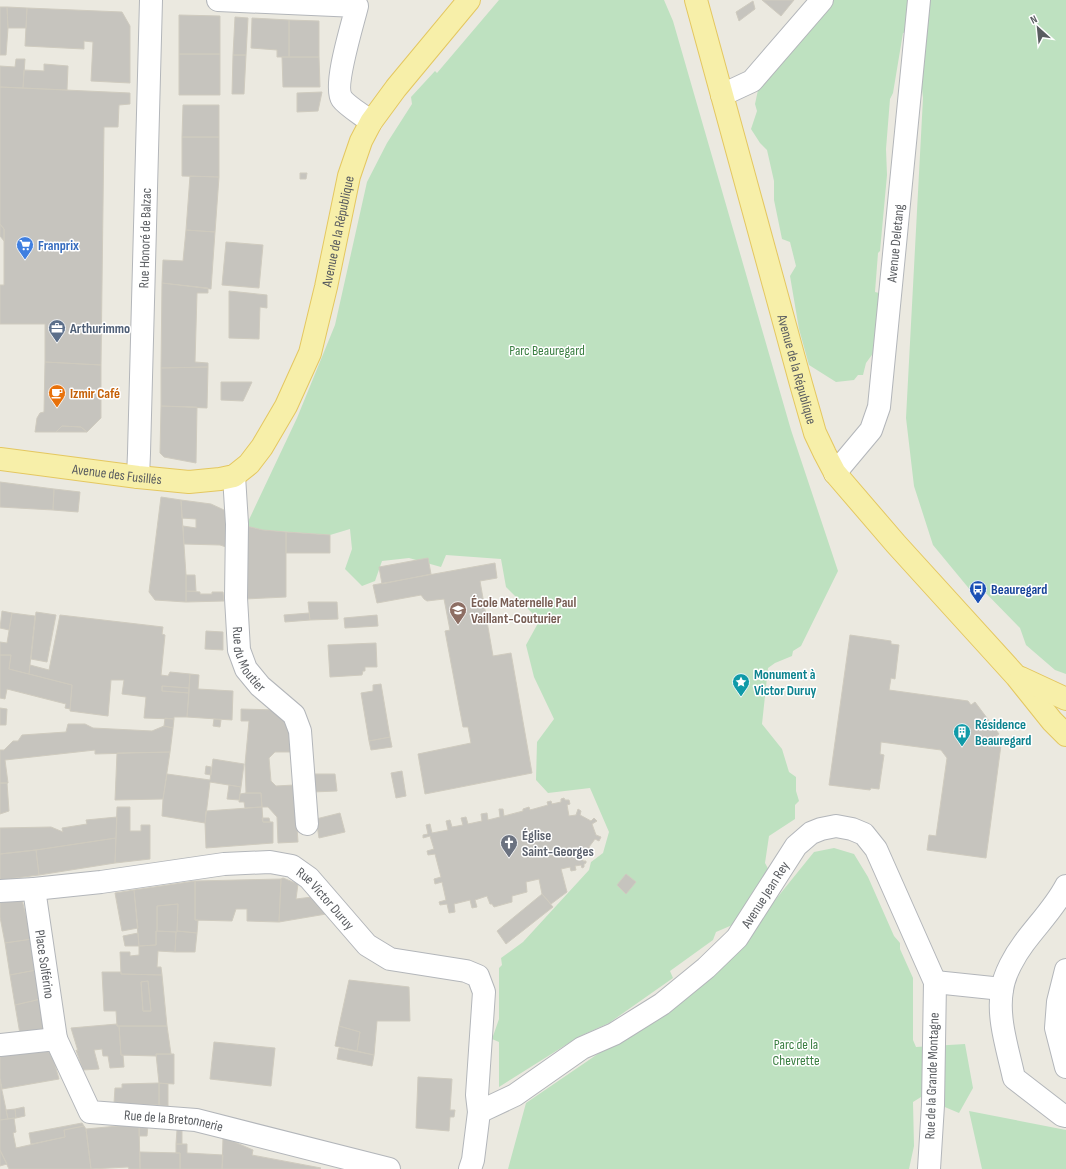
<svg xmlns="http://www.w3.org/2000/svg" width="1066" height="1169" viewBox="0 0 1066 1169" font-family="'Sofia Sans Condensed',sans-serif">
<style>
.green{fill:#bee1c0}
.building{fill:#c6c4be;stroke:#cfcbbf;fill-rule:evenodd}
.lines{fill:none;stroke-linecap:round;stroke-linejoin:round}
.minor-casing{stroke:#b3b6ba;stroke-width:24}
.major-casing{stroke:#e4c760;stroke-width:24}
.minor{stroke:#fff;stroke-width:22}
.major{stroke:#f7efa9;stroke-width:22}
.labels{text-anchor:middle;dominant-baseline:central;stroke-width:3;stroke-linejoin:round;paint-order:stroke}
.street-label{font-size:14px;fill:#595c60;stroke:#fff}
.shop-label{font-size:14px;font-weight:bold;fill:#366cbe;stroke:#fff;text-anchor:start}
.service-label{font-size:14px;font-weight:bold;fill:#4e5e75;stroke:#fff;text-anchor:start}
.park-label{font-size:14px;fill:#3a7e41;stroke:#fff}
.food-label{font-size:14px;font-weight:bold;fill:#c56008;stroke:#fff;text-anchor:start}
.transit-label{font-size:14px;font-weight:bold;fill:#164399;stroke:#fff;text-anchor:start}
.education-label{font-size:14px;font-weight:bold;fill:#785e54;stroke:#fff;text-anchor:start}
.culture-label{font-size:14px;font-weight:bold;fill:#0d838f;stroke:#fff;text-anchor:start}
.worship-label{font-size:14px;font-weight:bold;fill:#5b616d;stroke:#fff;text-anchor:start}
</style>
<rect width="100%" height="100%" fill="#ebe9e0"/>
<!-- green -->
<path class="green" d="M499,0H664L673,21L791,430L838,571L801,646L793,651L792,656L775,663L768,668L762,724L782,749L789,772L796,777V791L799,801L795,805V819L769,836L765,863L778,887L737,923L716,932L713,940L670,971L673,978L609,1023L580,1036L499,1087V1042L492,1039L499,1019V968L502,965L501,958L523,942L589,870L591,862L603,853L609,832L590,788L548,793L536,780L537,742L554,719L534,677L526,645L537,625L534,615L506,587L501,559L446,555L441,567L409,558L382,561L375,581L362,586L345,569L352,549L350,529L330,535L263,530L246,526L297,418L335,325L367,182L387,143L412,104L411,97L435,71L437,73Z
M832,0H1066V674L1055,670L1026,645L1020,628L978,585L971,591L933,545L914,486L906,418L923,98L921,79L920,29L903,33L893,93L890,99L886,149L887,175L880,251L878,253L875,292L879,293L874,352L866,363L863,375H858L854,380L836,382L809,365L799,329L790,276L796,266L790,242L782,239L774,200V181L767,150L760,143L751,129L757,111L755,104L758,90Z
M834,848L854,854L868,877L894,936L900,943V949L913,978V1040L916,1047L965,1044L973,1088L959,1113L921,1097L913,1102L914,1146L909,1169H508L526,1103L649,1019L734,951L814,852Z
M969,1111L1066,1130V1169H982Z"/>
<!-- building -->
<path class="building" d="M762,0H794L781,16Z
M753,1L755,9L739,21L736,12Z
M0,7H7L8,28L6,55H0Z
M7,7L27,8L26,28H8Z
M27,8L122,12L130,26V83L91,81L93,42L84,41V49L25,46Z
M179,15L220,16V54H179Z
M235,17L248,18L246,55H233Z
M252,18L289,20V57H277V50L251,48Z
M289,20L319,21V57H289Z
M179,54H220V95H179Z
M233,55H246L244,94H232Z
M282,57H319L320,87H283Z
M16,59H25L23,88L0,87V66L15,67Z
M44,64L68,66L67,90L23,88L24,70L44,71Z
M0,87L130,93V104L119,105L118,127H104L101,365L45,362V324H0V285H4V229L0,224Z
M322,92L318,111L297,112V93Z
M183,105H219V137H182Z
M182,137H219V177L182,176Z
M300,173H307L306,179H300Z
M190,176L219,177L215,232L186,230Z
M0,224L4,229V241L0,236Z
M186,230L215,232L211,289L162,283L163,260L183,261Z
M226,242L263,245L259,288L222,285Z
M162,283L208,288V293H197L195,362L208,363V367L161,368Z
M229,291L267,295V308L260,307L259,339L229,338Z
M45,362L101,365V418L87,432L81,427L62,426L56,432H35L37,418L40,413L44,412Z
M208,367L207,408L161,406V368Z
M221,382H252L243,401L221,400Z
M161,406L197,407L196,463L164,457L160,453Z
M62,426L81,427L87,432H56Z
M0,482L54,489L53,510L0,507Z
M54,489L80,492L78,512L53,510Z
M161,497L181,500L186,575V602L155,600L149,592Z
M181,500L211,504L224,510L230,525L229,548L220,545L184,544L183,526L196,528V519L182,518Z
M246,526L263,530L286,532V597L245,599Z
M286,532L330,535V553H286Z
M428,558L431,574L382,584L379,567Z
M495,563L497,578L480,581L493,656L511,653L532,773L425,794L418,754L471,743L468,727H463L445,631L450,630L444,599L427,601L424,599L421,595L377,603L373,585Z
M186,575H195L196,591H186Z
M186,591L200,592V594H212V592H223L224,601L186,602Z
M308,602H337L338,619L310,620Z
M2,611L12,613L9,630L0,628Z
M36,612L56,615L47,662L31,659Z
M12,613L35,616L29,674L9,669L11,655H0V642L7,643Z
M309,613L310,620L285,622L284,615Z
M60,615L163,627L162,634L165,635L161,675L168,676L170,672L190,674L189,688L162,686V691L189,693L187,717H174V719L144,718L146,697L122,694L124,680H111L108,716L70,711L72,685L29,674L30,665L49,670Z
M377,615L378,626L345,628L344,618Z
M206,631L223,632V650L205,649Z
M850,635L891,641V644L899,645L895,679L891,678L889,690L968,701L971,705L975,702L999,734L995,737L1001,745L986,858L927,850L929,835L936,836L947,758L941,750L881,742L880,754L884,755L879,789L871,788L870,790L829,785Z
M376,643L377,667H365V671H363L362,675L330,677L328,645Z
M0,655H11L9,669L72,685L70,709L65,708L66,704L7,689L5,699L0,698Z
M190,674L199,675L198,689L233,691L232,720L187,717Z
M381,684L390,737L369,741L361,693L373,691V685Z
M162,686L189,688V693L162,691Z
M0,708L7,709L6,725H0Z
M241,709L277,710L292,722L293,752H275L269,758L271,781L276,786L294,785L298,842L278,843L277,817L268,807H262L261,793H246L245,764L249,721H241Z
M165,718L174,719L173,728L164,726Z
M214,719L221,720L220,727L213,726Z
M68,724H85L93,728L152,731L164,726L173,728L170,752L95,754V750L5,760L8,783H0V750H4L13,741H18L22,735L66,732Z
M390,737L392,747L371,750L369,741Z
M170,752L163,799L115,800L117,753Z
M213,759L244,764L241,787L210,782L205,823L162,816L163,799L167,774L210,780Z
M206,766L211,767V775L205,774Z
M402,771L406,796L396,798L391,773Z
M310,774H335L337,791L312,792Z
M0,783H7L9,811L0,814Z
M229,785L241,787L239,800L227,799Z
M246,793H261L262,807L245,808L244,802H239L240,794Z
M564,798L565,800H569L570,804L567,805L569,816L576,815L578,809L581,811L580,815L591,821L594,818L597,821L592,824L596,835L601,837L599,841L595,839L589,847L592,851L590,853L587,849L581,851L583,861H586V863L584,864V867L582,868L581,865L575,866L576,870L571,871L570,867L561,869L567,892L551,904L542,894L539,879L526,882L527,892L512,896V902L494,907L492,904H490L487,896L475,900L477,907L472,908L470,900L454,904L455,912L449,913L447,904L440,905L439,902L446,900L442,882L435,884L434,879L441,877L435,854L428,855L427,851L434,849L430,836L423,838V835L428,834L426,825L430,824L432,833L448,830L446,821L450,820L452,827L463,825L461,818L466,817L468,824L482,821L481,814L487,813L488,820L500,817L499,809H503L504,816L523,811V809L529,807L530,810L548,805L547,802L551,801L552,804L561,802V799Z
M117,807H130V831H141V825H150V859L115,863Z
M262,807L263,822H273V843L206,848L205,823L206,811Z
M340,813L345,832L319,838L316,819Z
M117,817L116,838L36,850L0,854V828L51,827L63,832L62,828L87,824L86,820Z
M262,818H269L270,822H263Z
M116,838L115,863L39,875L36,850Z
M36,850L39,875L0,880V854Z
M626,874L636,882L626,894L617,885Z
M283,878L298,884L296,899L312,897L332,913L279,922L281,879Z
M281,879L279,922L247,921V909H236L232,921L195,920V881Z
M195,881V920H198L197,933L177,931L178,904L157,906V931H156V945L139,946L134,890Z
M134,890L138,928L122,931L115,893Z
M542,894L553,907L506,944L497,931Z
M22,900L32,939L5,943L0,917V902Z
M178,904L177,932L157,931V906Z
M156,931L176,932L175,952L158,951L157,967H161L162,975L121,974L120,952H130V956L139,955V946L156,945Z
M177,931L197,933L195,952H175L176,932H177Z
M138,933L139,946H125L123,936Z
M32,939L36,970L10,975L5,943Z
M36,970L41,999L15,1005L10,975Z
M102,972H121V974L162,975L167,1026H117L116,1011H104ZM148,981L151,1011H143L141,982Z
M349,980L409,987L410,1021H377L374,1055L357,1051L360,1032L339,1026Z
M148,981L151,1011H143L141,982Z
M41,999L46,1028L20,1034L15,1005Z
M117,1024V1026H119L121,1055H123L124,1067L110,1068L108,1056H103L102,1049L94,1050L99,1069L83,1070L76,1050L78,1051L71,1028Z
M119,1026H167L171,1054H156V1056L121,1055Z
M339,1026L360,1032L357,1051L335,1046Z
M214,1042L275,1048L271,1086L210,1079Z
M339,1048L374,1055L372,1066L337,1059Z
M47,1051L52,1054L59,1079L2,1089L0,1078V1052Z
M156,1054H174V1084L159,1083Z
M418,1077L452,1079L450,1110H455L454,1117H450L449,1131L416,1128Z
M0,1081L8,1119L0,1120Z
M159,1083L168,1084V1106L159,1105Z
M159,1083V1105L114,1103L115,1088H122V1084Z
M24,1107L25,1116L16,1118L15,1109Z
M15,1109L16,1118L8,1119L6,1110Z
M14,1118L16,1132L13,1133L16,1148L65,1137L64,1130L84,1126L86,1129L91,1169H9L0,1150V1120Z
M82,1123L84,1126L64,1130L65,1137L31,1144L29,1133Z
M139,1124L140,1169H129L128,1167L91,1169L86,1129Z
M139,1124L148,1125L147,1136H139Z
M177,1130L182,1131V1144H176Z
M223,1137L253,1150L252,1155L321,1168L320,1169H222Z
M176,1144H187V1153L223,1155L222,1169H180V1153H176Z
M0,1150L7,1164L0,1166Z
M140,1152L180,1153V1169H140Z"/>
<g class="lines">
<!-- minor casing -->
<g class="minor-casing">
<g id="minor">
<path d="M218,0L357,6C353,23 333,86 342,99C347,106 364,116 371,122"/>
<path d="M722,95L752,81L822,0"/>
<path id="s1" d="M835,473L871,430L879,407L919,0"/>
<path id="s2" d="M234,476L237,524L236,598L239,650L246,669L260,686L294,715L300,731L307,824"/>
<path id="s3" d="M138,477L139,453L151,0"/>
<path d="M1066,886C1055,907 1038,924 1024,943C1015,955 1004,974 1002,990C997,1018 1008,1050 1014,1078L1062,1115L1066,1116"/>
<path id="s4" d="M34,889L56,1039"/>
<path id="s5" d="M0,891L34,889L101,882L224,864L270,862L292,866L309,878L367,945L390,959L466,971L478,976L484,992L477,1095L479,1112L473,1160L470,1169"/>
<path d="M1066,970L1058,1002L1056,1028L1066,1067"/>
<path d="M935,982L1002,989"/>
<path id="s6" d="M0,1045L56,1039L90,1112L196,1120L389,1169"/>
<path id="s7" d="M479,1112L515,1095L582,1048L614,1034L662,1004L706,968L737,938L796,846L811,833L821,829L836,826L852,829L864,834L876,849L935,982L933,1105L929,1169"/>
</g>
</g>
<!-- major casing -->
<g class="major-casing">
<g id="major">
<path id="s8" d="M696,0L801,384L815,433L825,454L835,473L896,544L1016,676L1052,721L1066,735"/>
<path id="s9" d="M0,459L138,477L189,482L220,479L234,476L249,464L262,447L286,406L310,353L326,287L349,176L361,141L371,122L396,88L469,0"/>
<path d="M1021,678L1066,699"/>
</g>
</g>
<!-- minor -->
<use href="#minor" class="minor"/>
<!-- major -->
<use href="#major" class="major"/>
</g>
<!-- icons -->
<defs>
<g id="supermarket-pin" transform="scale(0.9)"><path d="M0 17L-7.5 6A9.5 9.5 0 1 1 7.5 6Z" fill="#3f7fe0" stroke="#fff"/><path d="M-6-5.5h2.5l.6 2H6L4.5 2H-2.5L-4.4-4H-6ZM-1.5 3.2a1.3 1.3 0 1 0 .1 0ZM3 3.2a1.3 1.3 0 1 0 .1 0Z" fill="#fff"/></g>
<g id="office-pin" transform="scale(0.9)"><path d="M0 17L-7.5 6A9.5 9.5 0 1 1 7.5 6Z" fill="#5c6f8a" stroke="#fff"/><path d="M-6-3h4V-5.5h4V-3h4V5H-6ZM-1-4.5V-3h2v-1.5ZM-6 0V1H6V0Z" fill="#fff"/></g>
<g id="cafe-pin" transform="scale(0.9)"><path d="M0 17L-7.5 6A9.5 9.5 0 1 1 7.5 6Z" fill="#e8710a" stroke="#fff"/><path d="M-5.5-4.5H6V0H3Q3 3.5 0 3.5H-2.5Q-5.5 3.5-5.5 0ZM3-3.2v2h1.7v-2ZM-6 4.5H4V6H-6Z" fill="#fff"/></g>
<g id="bus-pin" transform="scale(0.9)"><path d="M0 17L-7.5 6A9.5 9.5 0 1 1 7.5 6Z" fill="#1a4fb4" stroke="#fff"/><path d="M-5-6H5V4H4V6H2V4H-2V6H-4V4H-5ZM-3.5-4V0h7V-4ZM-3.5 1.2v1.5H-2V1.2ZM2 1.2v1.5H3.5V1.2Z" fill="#fff"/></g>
<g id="school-pin" transform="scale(0.9)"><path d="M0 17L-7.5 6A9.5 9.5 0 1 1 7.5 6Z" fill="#8d6e63" stroke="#fff"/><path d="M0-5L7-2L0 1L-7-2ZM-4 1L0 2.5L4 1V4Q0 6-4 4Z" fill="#fff"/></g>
<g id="sight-pin" transform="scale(0.9)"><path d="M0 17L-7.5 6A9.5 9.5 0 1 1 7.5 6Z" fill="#0f9aa8" stroke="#fff"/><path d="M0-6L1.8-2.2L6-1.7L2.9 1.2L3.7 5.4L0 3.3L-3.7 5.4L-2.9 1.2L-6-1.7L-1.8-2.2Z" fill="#fff"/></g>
<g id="building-pin" transform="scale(0.9)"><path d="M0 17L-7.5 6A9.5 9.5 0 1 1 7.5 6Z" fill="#0f9aa8" stroke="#fff"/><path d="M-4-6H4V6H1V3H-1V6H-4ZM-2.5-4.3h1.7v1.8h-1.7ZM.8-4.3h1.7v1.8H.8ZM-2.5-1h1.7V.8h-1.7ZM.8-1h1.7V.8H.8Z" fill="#fff"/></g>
<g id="church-pin" transform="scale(0.9)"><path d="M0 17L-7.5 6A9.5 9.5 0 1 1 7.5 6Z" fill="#6b7280" stroke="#fff"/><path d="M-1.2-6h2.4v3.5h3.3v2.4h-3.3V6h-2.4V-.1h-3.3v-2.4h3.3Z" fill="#fff"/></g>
</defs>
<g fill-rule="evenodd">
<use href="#supermarket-pin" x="25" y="245"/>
<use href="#office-pin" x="57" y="328"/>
<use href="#cafe-pin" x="57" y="393"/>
<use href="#bus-pin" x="978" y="589"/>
<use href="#school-pin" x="458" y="610"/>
<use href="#sight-pin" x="741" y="682"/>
<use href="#building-pin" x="962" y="732"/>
<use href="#church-pin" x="509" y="843"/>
</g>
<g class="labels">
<!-- street labels -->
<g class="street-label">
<text stroke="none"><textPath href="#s9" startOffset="507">Avenue de la République</textPath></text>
<text stroke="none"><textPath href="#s3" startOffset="239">Rue Honoré de Balzac</textPath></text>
<text stroke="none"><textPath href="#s1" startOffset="245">Avenue Deletang</textPath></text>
<text stroke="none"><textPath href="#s8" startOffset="383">Avenue de la République</textPath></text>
<text stroke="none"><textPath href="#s9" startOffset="118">Avenue des Fusillés</textPath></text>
<text stroke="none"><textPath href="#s2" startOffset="186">Rue du Moutier</textPath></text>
<text stroke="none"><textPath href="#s7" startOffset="365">Avenue Jean Rey</textPath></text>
<text stroke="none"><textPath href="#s5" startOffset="341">Rue Victor Duruy</textPath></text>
<text stroke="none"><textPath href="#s4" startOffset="76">Place Solférino</textPath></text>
<text transform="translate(932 1076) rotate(-88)">Rue de la Grande Montagne</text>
<text stroke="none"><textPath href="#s6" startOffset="221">Rue de la Bretonnerie</textPath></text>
</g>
<!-- shop labels -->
<g class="shop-label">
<text x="38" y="245">Franprix</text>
</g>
<!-- service labels -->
<g class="service-label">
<text x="70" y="328">Arthurimmo</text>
</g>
<!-- park labels -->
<g class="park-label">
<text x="547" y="350">Parc Beauregard</text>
<text x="796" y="1044">Parc de la<tspan x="796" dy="16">Chevrette</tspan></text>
</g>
<!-- food labels -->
<g class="food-label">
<text x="70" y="393">Izmir Café</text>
</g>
<!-- transit labels -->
<g class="transit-label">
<text x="991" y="589">Beauregard</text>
</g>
<!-- education labels -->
<g class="education-label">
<text x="471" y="602">École Maternelle Paul<tspan x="471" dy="16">Vaillant-Couturier</tspan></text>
</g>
<!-- culture labels -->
<g class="culture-label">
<text x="754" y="674">Monument à<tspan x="754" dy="16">Victor Duruy</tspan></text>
<text x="975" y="724">Résidence<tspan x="975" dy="16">Beauregard</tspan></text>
</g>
<!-- worship labels -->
<g class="worship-label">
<text x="522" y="835">Église<tspan x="522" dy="16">Saint-Georges</tspan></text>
</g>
</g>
<!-- north arrow -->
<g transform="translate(1038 28) rotate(333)" stroke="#ffffff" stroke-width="3" paint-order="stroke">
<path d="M0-3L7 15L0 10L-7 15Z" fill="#595c60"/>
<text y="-6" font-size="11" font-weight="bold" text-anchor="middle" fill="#595c60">N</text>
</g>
</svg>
